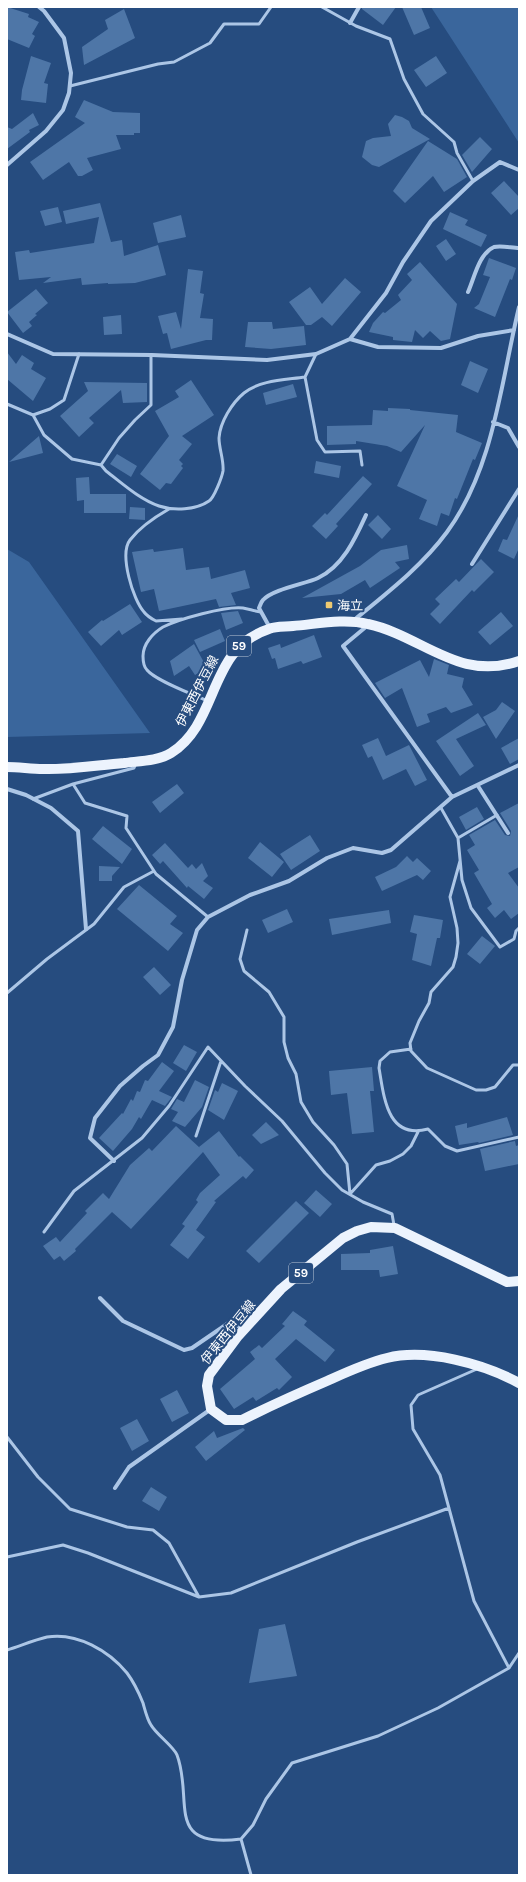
<svg xmlns="http://www.w3.org/2000/svg" width="526" height="1882" viewBox="0 0 526 1882" font-family="Karla,'Noto Sans JP',sans-serif">
<style>
.green{fill:#3a669c}
.building{fill:#4e76a7}
.lines{fill:none;stroke-linecap:round;stroke-linejoin:round}
.service{stroke:#acc6e6;stroke-width:3}
.minor{stroke:#acc6e6;stroke-width:4}
.primary{stroke:#ecf3fd;stroke-width:10}
.poi-dot{fill:#efca71;stroke:#264c7f;stroke-width:1.5}
.labels{text-anchor:middle;dominant-baseline:central;stroke-width:4;stroke-linejoin:round;paint-order:stroke}
.shield{fill:#264c7f;stroke:#bec9d9;stroke-width:1}
.shield-label{font-size:12px;font-weight:bold;fill:#fff}
.poi-label{font-size:13px;fill:#fff;stroke:#264c7f;text-anchor:start}
.street-label{font-size:13px;fill:#fff;stroke:#264c7f}
</style>
<rect width="100%" height="100%" fill="#264c7f"/>
<!-- green -->
<path class="green" d="M431,7H519V143Z
M7,549L29,562L150,733L7,737Z"/>
<!-- building -->
<path class="building" d="M7,7L29,14L28,17L39,22L32,34L35,36L29,48L7,39Z
M362,7H396L383,25L362,9Z
M402,7H421L430,28L414,35Z
M124,9L135,38L84,65L82,47L108,29L105,20Z
M31,56L51,63L44,83L48,84L46,103L21,100L22,90Z
M436,56L447,73L426,87L414,70Z
M84,100L113,112L140,113V133H134V135H116L121,149L87,158L93,170L82,176H78L69,162L43,180L30,162L85,123L75,117Z
M33,113L39,125L29,130L30,132L7,149V127L12,129Z
M395,115L402,117L409,121L412,128L430,139L379,167L372,165L362,157L366,141L373,138L391,136L388,124Z
M480,137L492,149L472,172L462,155Z
M428,141L457,159L467,177L444,192L433,176L405,203L393,191Z
M504,181L519,197V208L511,215L491,193Z
M100,203L111,242L122,240L124,256L158,245L166,275L135,283L108,284V283L82,285L81,278L43,283L51,277L19,280L15,252L29,250L30,253L94,243L99,217L66,224L63,211Z
M58,207L62,222L45,226L40,211Z
M450,212L468,220L465,225L487,235L481,247L443,229Z
M181,215L186,237L158,243L153,223Z
M446,239L456,254L446,261L436,246Z
M489,258L516,268L512,280L510,279L495,317L474,308L479,304L490,277L483,275Z
M420,262L457,304L450,339L441,341L430,331L423,338L415,330L412,342L393,340V337L369,332L373,323L383,312L385,313L401,300L398,295L412,280L407,274Z
M188,269L203,271L200,293L204,294L200,318L213,319L212,340H206L171,349L167,333L163,334L158,316L176,312L181,329Z
M345,278L361,292L332,326L322,317L311,325H306L289,302L310,287L322,304Z
M36,289L48,303L35,314L37,315L29,322L32,326L23,333L7,312Z
M121,315L122,334L104,335L103,317Z
M248,322H272L273,329L304,326L306,345L271,349L245,347Z
M7,352L16,364L22,355L34,363L31,369L46,378L33,401L7,379Z
M470,361L488,369L478,393L461,385Z
M191,380L214,415L182,436L192,444L179,460L183,464L181,466L183,468L171,484L166,483L160,490L140,474L169,436L155,411L179,397L175,391Z
M84,382L147,383V402L123,403L121,390L89,418L94,423L79,437L60,416L88,391Z
M293,384L297,397L266,405L263,393Z
M388,408L410,409V410L458,415L456,432L482,443L475,460L473,459L457,499L455,498L449,516L441,513L437,526L419,519L427,500L397,486L425,425L401,452L387,446L356,441V444L327,445V426L372,425L373,410L388,411Z
M39,436L43,453L9,462Z
M117,454L137,466L131,477L110,464Z
M316,461L341,466L339,478L314,473Z
M363,476L372,484L336,524L338,526L326,539L312,526L325,513L327,515Z
M89,477L90,494H126V513H84V500L77,501L76,478Z
M130,507L145,508V520L129,519Z
M519,514V548L514,559L498,551L503,539L507,540Z
M378,515L391,529L382,539L368,525Z
M407,545L409,559L395,562L400,568L370,588L365,580L341,594L302,598L360,566L381,550Z
M183,548L186,570L209,567L211,579L245,570L250,588L231,593L236,605L219,607L216,599L159,611L154,589L141,592L132,552L153,549L154,552Z
M481,559L494,572L474,592L472,590L440,624L430,614L440,604L435,599L456,579L459,582Z
M130,604L142,622L122,635L119,630L101,646L88,632L102,620L103,621Z
M238,611L243,623L226,630L221,613Z
M501,612L513,626L490,645L478,632Z
M220,629L225,641L200,652L194,640Z
M314,635L322,657L303,664L301,661L278,669L275,658L272,659L268,648L280,644L281,648Z
M194,644L207,668L195,675L189,666L174,676L170,661Z
M434,659L449,665L447,674L464,678L462,687L473,705L451,713L446,707L427,714L430,722L417,727L402,688L385,698L375,683L420,660L429,677Z
M502,702L515,711L496,739L483,717L496,710Z
M478,713L486,725L456,739L474,766L460,776L436,741Z
M378,738L386,756L409,745L427,780L415,786L406,769L383,780L372,756L368,758L362,745Z
M519,738V759L510,764L501,748Z
M177,784L184,793L160,813L152,802Z
M519,803V867L508,873L519,888V913L511,919L504,910L495,918L487,908L492,904L474,873L479,870L467,850L475,845L469,835L495,820L505,835L510,836L511,831L500,813Z
M477,807L484,819L466,830L459,817Z
M103,826L132,849L122,864L92,839Z
M310,835L320,851L291,870L280,854Z
M260,842L284,862L272,877L248,858Z
M165,843L188,868L192,864L196,869L202,863L208,876L203,881L213,888L204,899L188,886L187,888L163,861L160,864L152,855Z
M407,856L413,862L417,858L431,871L423,880L417,875L382,891L375,877L396,867Z
M99,866L120,867L112,876V881H99Z
M139,885L177,916L170,924L183,933L168,951L117,909Z
M287,909L293,922L268,933L262,920Z
M389,910L391,923L332,935L329,919Z
M414,915L443,920L440,938H437L431,966L412,960L417,934L410,932Z
M482,936L495,946L480,964L467,954Z
M154,967L171,985L160,995L143,977Z
M184,1045L197,1052L186,1071L173,1063Z
M162,1062L174,1071L159,1091L172,1097L165,1106L152,1100L141,1119L139,1117L132,1129L113,1151L99,1138L122,1113L123,1114L131,1099L133,1101L137,1091L140,1092L145,1080L148,1081Z
M372,1067L374,1091H370L374,1132L352,1134L347,1093L331,1095L329,1071Z
M195,1080L209,1087L202,1107L185,1127L172,1121L178,1112L171,1109L177,1099L184,1102Z
M222,1083L238,1091L224,1120L208,1110L215,1090L218,1092Z
M507,1117L513,1135L479,1143L478,1142L459,1145L455,1126L467,1123V1128Z
M266,1122L279,1135L261,1144L252,1135Z
M176,1126L200,1148L199,1147L219,1131L239,1157L240,1156L254,1170L246,1179L243,1176L214,1201L216,1202L196,1230L205,1237L188,1259L170,1245L185,1226L182,1224L198,1202L196,1200L200,1193L220,1175L203,1152L131,1229L112,1212L75,1249L76,1251L64,1261L60,1256L54,1260L43,1246L56,1237L60,1242L87,1213L85,1211L103,1193L109,1199L130,1165L149,1148L152,1151Z
M515,1141L516,1146L519,1145V1164L485,1171L480,1149Z
M316,1190L332,1204L320,1217L304,1203Z
M296,1201L309,1213L259,1263L246,1251Z
M393,1246L398,1274L380,1277L379,1270H341V1254L370,1253V1250Z
M293,1311L307,1321L304,1325L335,1350L325,1362L296,1339L275,1359L292,1377L279,1390L277,1388L256,1401L253,1397L234,1409L220,1389L255,1359L250,1352L259,1345L262,1348L285,1326L282,1324Z
M177,1390L189,1413L172,1422L160,1399Z
M137,1419L149,1441L132,1451L120,1428Z
M243,1428L245,1430L206,1461L195,1447L214,1431L217,1438Z
M151,1487L167,1497L159,1511L142,1501Z
M285,1624L297,1676L249,1683L259,1629Z"/>
<g class="lines">
<!-- service -->
<path class="service" d="M322,7L356,26L390,39L404,79L423,114L454,142L457,153L473,181
M70,86L158,64L174,62L210,43L224,24H259L271,7
M316,354L305,377L317,440L325,452L360,451L362,465
M151,355V405L135,420L119,438L101,465L106,471C122,483 139,499 159,506C174,511 196,510 209,501C214,498 222,477 223,471C224,460 219,449 219,438C220,422 232,403 244,393C260,380 285,380 305,377
M7,404L33,415L44,435L72,459L101,465
M33,415L50,409L64,400L79,354
M169,509C155,517 140,527 130,540C119,554 133,600 144,612C147,616 152,619 156,621L182,619
M207,701C193,694 156,681 147,670C144,667 143,660 143,656C143,644 153,633 163,627C179,619 225,606 243,608C249,609 254,611 261,612
M136,763L134,768L73,784L85,803L127,816L126,828L156,874L208,917
M33,799L73,784
M441,808L458,838L462,880L471,908L500,947L514,939L516,931L519,928
M458,838L497,815
M460,861L450,897L457,928L458,943L456,957L453,967L431,992L429,1003L419,1021L410,1043L411,1051L427,1068L476,1090H486L495,1087L513,1065H519
M247,930L240,959L244,971L269,992L284,1017V1042L288,1058L296,1074L301,1102L313,1122L334,1145L347,1164L350,1194
M7,993L47,959L94,924L124,887L154,871
M411,1049L390,1052L380,1061L379,1068C384,1097 387,1140 428,1129L445,1146L457,1151L519,1137
M196,1136L221,1061
M350,1194L376,1165L390,1161L403,1154L411,1146L418,1132
M44,1232L74,1191L142,1138L169,1106L208,1047L245,1086L282,1121L325,1173L342,1190L363,1202L392,1214L394,1225
M477,1369L418,1395L411,1405L413,1429L440,1475L474,1601L509,1668
M7,1437L38,1477L70,1509L127,1527L153,1530L169,1543L199,1597
M7,1557L63,1545L88,1553L199,1597L231,1593L357,1542L449,1508
M7,1650C20,1646 34,1640 47,1637C77,1632 109,1651 127,1673C133,1681 139,1693 143,1703C145,1710 147,1719 151,1725C156,1734 174,1747 177,1755C194,1800 163,1849 241,1839
M251,1875L241,1839L253,1825L266,1799L292,1763L378,1736L438,1708L509,1668L519,1653"/>
<!-- minor -->
<path class="minor" d="M350,23L359,7
M7,165L46,131L63,110L69,93L71,73L64,38L44,11L39,7
M468,292C474,279 479,253 494,247C501,245 512,248 519,248
M7,334L53,354L152,355L267,360L316,354L350,339L386,293L403,262L431,221L473,181L500,162L519,170
M350,339L378,347L441,348L478,336L514,330
M493,422L508,428L519,447
M472,564L519,489
M354,620C387,593 422,566 447,532C494,468 501,382 519,307
M367,626L343,646L452,797
M270,628L259,608C260,606 261,602 263,600C273,589 305,584 318,578C343,566 355,539 366,515
M478,786L508,833
M7,789L26,795L51,808L78,831L86,929
M114,1161L90,1138L95,1118L120,1086L143,1066L158,1055L173,1027L182,980L197,930L208,917L250,895L289,881L327,858L353,848L382,853L391,850L452,797L519,765
M100,1298L123,1321L184,1350L192,1348L230,1322L244,1329
M115,1488L129,1467L211,1409"/>
<!-- primary -->
<path class="primary" d="M7,767C19,767 31,769 43,769C70,770 98,765 124,763C139,761 158,761 171,753C220,722 207,649 269,629C276,626 286,627 293,626C317,624 344,618 368,624C423,636 458,682 519,661
M519,1281L507,1282L395,1228L371,1227L357,1231L343,1238L281,1289L238,1336L209,1375L207,1386L211,1409L226,1420H242C270,1406 299,1393 327,1381C347,1372 366,1363 387,1358C427,1348 484,1364 519,1383"/>
</g>
<!-- markers -->
<rect class="poi-dot" x="325" y="601" width="8" height="8" rx="2"/>
<g class="labels">
<!-- shield labels -->
<g class="shield">
<rect x="227" y="636" width="24" height="20" rx="3"/>
<rect x="289" y="1263" width="24" height="20" rx="3"/>
</g>
<g class="shield-label">
<text x="239" y="646">59</text>
<text x="301" y="1273">59</text>
</g>
<!-- poi labels -->
<g class="poi-label">
<text x="337" y="605">海立</text>
</g>
<!-- street labels -->
<g class="street-label">
<text transform="translate(197 691) rotate(-63)">伊東西伊豆線</text>
<text transform="translate(228 1332) rotate(-51)">伊東西伊豆線</text>
</g>
</g>
<!-- border -->
<rect width="526" height="1882" fill="none" stroke="#ffffff" stroke-width="16"/>
</svg>
